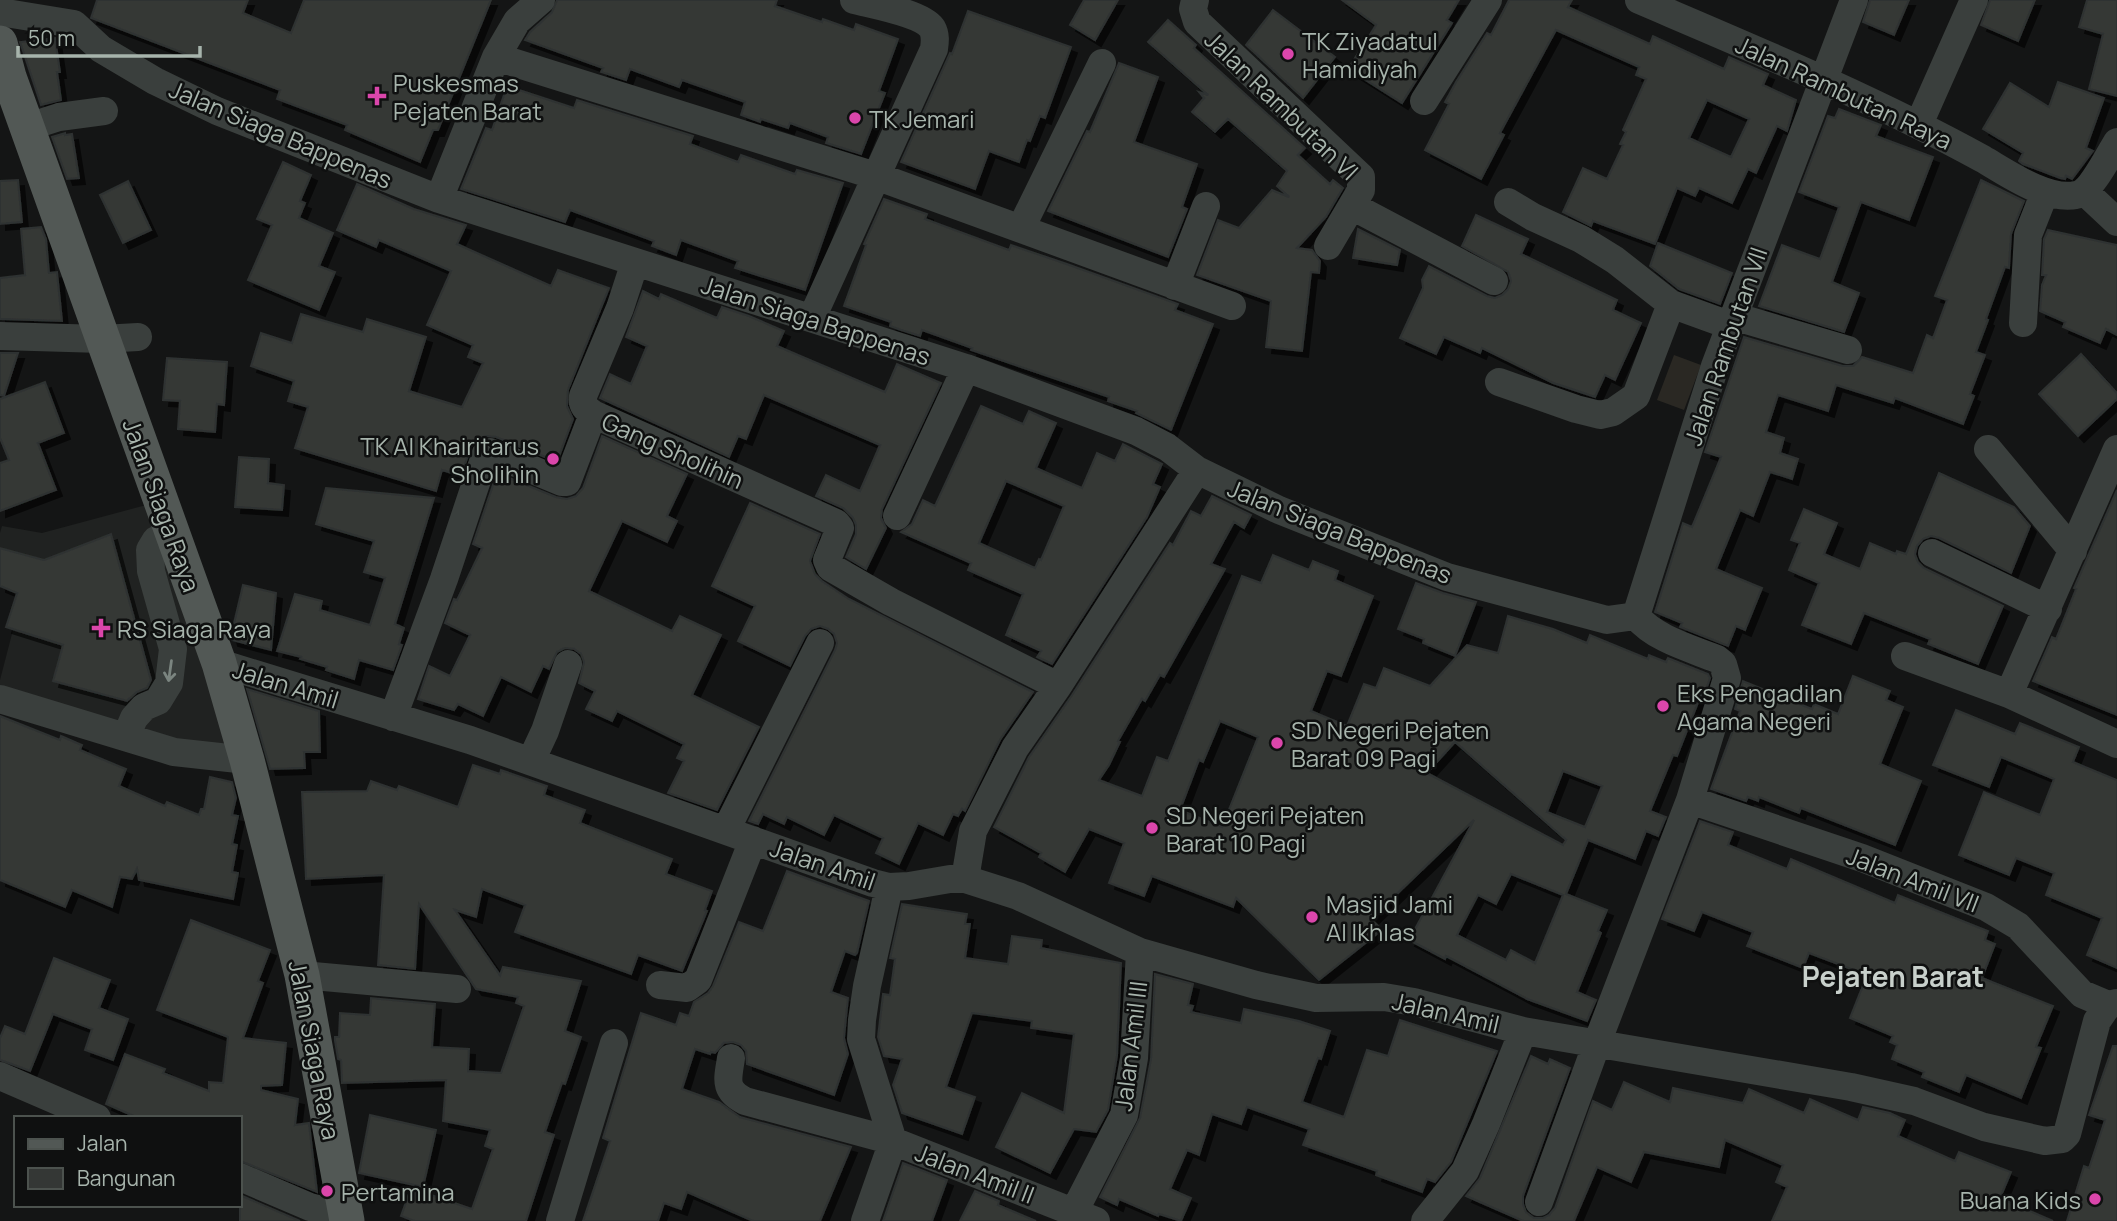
<svg xmlns="http://www.w3.org/2000/svg" width="2117" height="1221" viewBox="0 0 2117 1221" font-family="Manrope,sans-serif">
<style>
.built{fill:#202221}
.green{fill:#2a2823}
.building{fill:#343735;stroke:#2e3130;stroke-width:2;fill-rule:evenodd;filter:url(#shadow)}
.lines{fill:none;stroke-linecap:round;stroke-linejoin:round}
.minor{stroke:#3a3f3d;stroke-width:28}
.major{stroke:#525855;stroke-width:35}
.oneway{stroke:#7b8580}
.poi-dot{fill:#db46ab;stroke:#0f1010;stroke-width:2.5}
.labels{text-anchor:middle;dominant-baseline:central;stroke-width:5;stroke-linejoin:round;paint-order:stroke}
.poi-label{font-size:24px;fill:#a7b4ac;stroke:#0f1010;text-anchor:start}
.street-label{font-size:24px;fill:#a7b4ac;stroke:#0f1010}
.quarter-label{font-size:28px;font-weight:bold;fill:#c8d0cb;stroke:#0f1010}
</style>
<defs>
<filter id="shadow"><feDropShadow dx="6" dy="6" stdDeviation="0" flood-color="#0009"/></filter>
</defs>
<rect width="100%" height="100%" fill="#141515"/>
<!-- built -->
<path class="built" d="M150,504L230,741L211,753L0,690V680L13,630L6,627L17,593L0,586V533L2,526L42,533Z"/>
<!-- green -->
<path class="green" d="M1674,355L1701,365L1684,410L1657,400Z"/>
<!-- building -->
<path class="building" d="M97,0H248L243,13L291,33L304,0H491L438,130H433L420,162L345,130L347,125L277,99L280,90L91,18Z
M557,0H777L775,6L822,22L823,19L854,30L856,24L898,39L879,91L885,93L861,154L826,143L828,137L790,123L788,128L761,119L760,122L741,115L745,102L682,80L679,87L630,69L626,80L601,72L603,68L525,40L530,32L552,12Z
M1084,0H1118L1095,40L1070,25Z
M1342,0H1459L1447,20L1452,23L1402,103L1348,69L1376,25Z
M1509,0H1572L1568,7L1650,44L1653,36L1724,69L1729,57L1768,74L1763,85L1796,100L1787,131L1777,126L1756,173L1748,169L1732,203L1699,188L1695,196L1677,188L1655,244L1593,221L1591,226L1563,212L1583,168L1607,179L1623,145L1620,144L1626,132L1623,130L1646,79L1636,75L1639,67L1556,30L1500,133L1504,135L1481,179L1425,150L1449,104L1445,102L1456,82L1487,33L1491,35ZM1707,100L1749,119L1731,157L1689,138Z
M1870,0H1909L1894,35L1863,22Z
M1990,0H2035L2018,41L1981,25Z
M2087,0H2117V96L2089,89L2103,34L2079,27Z
M1273,10L1335,57L1303,98L1246,45Z
M968,11L1071,47L1045,118L1040,116L1030,141L1027,140L1019,162L989,151L975,189L901,162L950,53L952,54Z
M1168,20L1196,45L1194,48L1305,148L1298,155L1330,184L1333,180L1343,188L1326,217L1297,248L1312,250L1320,261L1319,273L1311,272L1302,351L1266,347L1271,301L1197,275L1218,220L1239,228L1272,190L1289,197L1277,186L1287,171L1228,119L1215,132L1192,112L1204,98L1199,92L1208,95L1148,42Z
M55,38L60,72H57L61,100L41,105L20,42Z
M1119,63L1158,77L1134,142L1197,164L1182,207L1187,209L1168,257L1048,211L1087,131L1090,132Z
M2058,82L2104,98L2086,148L2093,151L2072,179L2066,176L2065,179L2060,178L2023,164L2019,161L2023,153L1983,129L2010,83L2049,107Z
M507,86L574,108L577,100L693,136L690,144L738,162L741,155L795,174L797,170L843,183L805,290L735,268L738,261L681,240L676,255L652,246L654,241L570,210L565,222L461,189L486,128L492,130Z
M1839,109L1881,125L1876,136L1933,157L1909,220L1861,202L1832,282L1859,293L1844,332L1759,306L1782,245L1820,259L1839,207L1799,192L1828,116L1835,118Z
M65,133V135L72,134L79,178L67,179L52,137Z
M283,162L311,175L300,201L305,203L299,218L333,233L319,266L335,272L319,310L248,280L272,225L257,219Z
M18,180L22,222L0,224V181Z
M1981,180L2024,201L2011,234L2009,268L2005,267L1986,319L1988,320L1976,352L1985,355L1970,394L1974,396L1963,424L1895,398L1893,403L1836,385L1828,411L1778,395L1766,432L1784,438L1780,453L1798,459L1792,479L1770,472L1753,516L1740,510L1716,569L1762,588L1745,630L1736,626L1728,646L1680,627L1682,623L1655,612L1683,523L1692,527L1721,457L1705,452L1744,337L1843,366H1853L1862,357L1913,373L1927,335L1933,338L1947,300L1935,296Z
M128,181L151,230L123,243L100,195Z
M357,184L414,209L466,225L457,244L551,286L558,270L609,288L568,390L567,406L573,419L557,462L496,437L486,436L475,440L471,447L461,476L442,470L436,491L295,448L308,407L288,401L294,381L251,366L261,333L292,343L301,314L363,332L367,319L426,337L409,391L462,407L483,363L468,357L473,345L427,325L451,271L379,240L376,247L337,230Z
M884,199L927,214L925,219L1009,250L1011,245L1067,264L1178,304L1175,310L1213,324L1171,430L1136,413L1137,411L1108,401L1109,397L971,350L972,348L922,330L920,336L901,330L890,326L891,322L844,306L866,245L864,244Z
M1476,215L1528,239L1521,254L1617,300L1613,310L1641,323L1615,380L1605,375L1595,397L1553,383L1482,348L1480,353L1444,337L1436,354L1400,338L1423,288L1422,280L1429,266L1487,296L1495,298L1502,295L1508,289L1511,281L1508,272L1462,246Z
M41,227L46,239L49,273L57,272L62,321L0,319V278L25,275L21,229Z
M1358,229L1400,250L1397,265L1353,258Z
M2048,230L2117,245V335L2106,329L2100,343L2063,327L2065,322L2040,311L2042,285L2046,275H2042L2044,239Z
M1658,243L1732,273L1720,304L1679,289L1650,266Z
M643,291L659,299L661,294L717,318L722,307L749,316L784,331L777,346L885,392L897,364L941,383L882,509L881,518L886,528L866,569L846,557L856,534V525L853,518L843,508L816,496L826,475L860,491L880,445L764,395L746,439L738,436L729,457L600,398L610,374L631,384L647,346L626,337Z
M0,353H18L4,396L0,395Z
M2081,354L2117,393V399L2078,436L2039,394Z
M167,358L227,362L224,405L217,404L215,432L178,429L180,401L163,400Z
M45,382L64,433L38,443L56,490L0,511V463L9,460L0,438V399Z
M981,406L1023,424L1029,411L1056,423L1036,468L1082,488L1097,453L1115,461L1123,444L1162,464L1153,484L1160,487L1147,517L1052,664L1037,657L1041,651L1006,635L1023,594L968,570L971,563L901,532L912,524L923,500L935,506ZM1006,481L1064,506L1041,560L1039,559L1035,568L979,543Z
M602,436L687,474L667,516L677,521L667,542L622,521L589,591L672,631L680,616L721,635L692,695L759,727L717,810L668,793L684,761L677,758L684,744L617,711L612,721L586,709L595,691L579,683L584,662L581,654L574,649L565,648L557,652L549,669L543,666L531,692L501,677L483,716L458,704L454,710L418,699L429,666L450,676L470,635L445,623L454,599L457,600L482,548L473,544L497,473L556,497L567,499L576,496L583,488Z
M239,457L269,459L268,483L284,485L282,510L235,507Z
M1939,473L2014,507L2030,526L2011,573L1939,538L1931,536L1923,539L1917,546L1915,554L1918,562L1924,568L2003,606L1978,664L1928,644L1930,639L1864,613L1851,644L1802,625L1819,583L1789,570L1800,543L1791,540L1804,509L1837,523L1824,554L1860,569L1870,543L1896,554L1897,551L1906,554Z
M326,488L434,498L395,624L404,628L399,644L402,645L393,670L359,660L354,679L326,670L327,667L300,659L301,657L277,651L295,594L322,601L320,610L370,625L385,578L364,572L374,541L316,524Z
M2117,490V715L2033,681L2052,637L2056,639L2076,589L2074,588Z
M1212,496L1251,515L1244,528L1234,522L1211,564L1225,569L1164,677L1160,675L1145,701L1142,699L1118,741L1120,742L1109,765L1099,780L1142,796L1157,757L1168,761L1242,576L1261,583L1273,555L1309,570L1313,561L1338,571L1335,580L1373,596L1341,676L1327,671L1311,711L1347,726L1364,684L1376,688L1384,668L1430,686L1467,645L1498,653L1508,616L1553,629L1587,643L1590,635L1648,659L1649,655L1666,662L1668,658L1708,674L1710,678L1704,696L1701,695L1677,756L1673,755L1650,811L1666,817L1658,836L1646,831L1635,859L1588,840L1566,894L1607,910L1598,931L1601,933L1577,992L1596,1000L1587,1021L1527,999L1446,956L1445,959L1409,940L1474,820L1371,919L1382,930L1319,980L1236,898L1233,907L1152,876L1144,896L1109,883L1124,843L1089,829L1065,872L1039,857L1041,853L994,827L1029,757L1072,695L1170,543L1173,545L1191,511L1201,516ZM1220,721L1258,737L1222,827L1180,810L1199,760L1203,762ZM1455,742L1566,840L1563,845L1427,773ZM1563,771L1602,786L1585,827L1547,812ZM1511,874L1563,895L1535,963L1511,950L1506,960L1457,935L1478,895L1496,904Z
M750,503L820,534L810,561L815,574L822,581L849,599L1033,692L1000,740L965,811L962,809L958,816L953,814L943,835L918,823L899,864L876,853L883,838L834,815L824,835L787,817L784,824L763,814L758,824L749,821L835,650L837,643L834,634L828,629L820,626L811,629L805,636L790,666L738,641L755,606L712,586Z
M111,534L151,680L147,688L137,692L127,701L53,681L63,645L6,627L17,593L0,586V548L44,560Z
M1416,583L1443,593L1476,602L1455,656L1423,643L1424,639L1398,629Z
M243,585L276,593L271,650L232,640L231,636Z
M1853,676L1890,691L1886,700L1903,707L1880,764L1921,781L1895,845L1801,808L1799,813L1759,797L1758,801L1748,797L1746,801L1711,789L1740,711L1735,709L1743,681L1812,709L1814,704L1838,714Z
M247,689L319,711L320,752H304L305,768L270,769Z
M1956,710L2015,734L2020,723L2079,747L2073,762L2117,780V968L2087,955L2102,918L2046,895L2054,873L2016,858L2009,875L1959,855L1984,792L2040,815L2054,779L2001,757L1989,787L1933,765Z
M0,716L60,740L61,736L82,745L80,750L126,769L119,786L165,806L167,802L199,815L201,809H204L210,777L232,782L236,798L232,815L238,816L232,844L237,845L232,872L238,873L233,899L139,880L137,869L132,879L120,877L112,907L72,890L65,907L0,880Z
M473,765L500,774L501,770L547,786L544,795L585,810L580,823L672,859L666,874L712,891L705,910L707,911L682,971L638,955L631,974L515,932L525,905L482,889L476,917L455,910L500,975L503,967L581,981L565,1031L581,1037L565,1084L562,1083L545,1132L554,1135L526,1221H414L401,1216L411,1188L472,1209L493,1149L485,1146L490,1130L443,1121L446,1080L342,1083L341,1060L338,1059L335,1041V1037H339L340,1013L370,1015L371,998L435,1004L432,1047L469,1049L468,1071L501,1073L524,1006L516,1003L518,997L476,989L419,904L415,969L378,965L384,875L306,879L302,792L367,791L371,781L397,790L399,786L458,807Z
M1700,821L1733,832L1728,845L1787,869L1791,859L1895,903L1898,895L1988,931L1985,940L1995,944L1982,978L2053,1006L2036,1047L2041,1048L2021,1098L1966,1075L1959,1092L1922,1077L1924,1072L1892,1059L1897,1045L1890,1042L1893,1036L1850,1018L1867,975L1809,953L1803,968L1747,946L1753,932L1702,912L1694,931L1662,919Z
M787,871L869,901L857,953L855,955L845,951L831,992L848,998L844,1038L848,1054L834,1095L747,1064L746,1051L741,1045L733,1042L724,1043L715,1053L711,1052L710,1054L695,1049L682,1089L719,1102L740,1117L851,1147L820,1221H753L687,1192L681,1209L664,1203L658,1221H583L610,1141L603,1138L641,1013L676,1025L680,1013L689,1016L694,1002L708,993L713,986L739,922L763,931Z
M902,904L967,914L965,924H970L965,958L1008,964L1012,936L1042,940L1041,948L1121,963L1117,1056L1108,1110L1096,1132L1074,1129L1050,1173L996,1147L1022,1093L1064,1113L1074,1034L1031,1028L1032,1021L972,1013L946,1087L975,1097L962,1134L902,1113L893,1085L902,1059L884,1056L878,1037L883,994L890,995L895,959L890,958Z
M191,920L270,950L258,981L263,983L243,1038L286,1043L282,1085L261,1086V1090L298,1099L295,1125L309,1123L317,1192L240,1161V1118H138L106,1104L125,1054L165,1069L163,1073L209,1091V1082L223,1083L228,1037L157,1010Z
M54,958L110,980L99,1008L128,1019L113,1060L85,1050L92,1029L53,1014L30,1071L0,1060V1038L5,1026L25,1034Z
M1155,974L1193,984L1188,1005L1193,1006L1191,1012L1241,1023L1244,1009L1299,1021L1330,1031L1321,1059L1318,1058L1302,1102L1344,1117L1367,1050L1388,1056L1400,1020L1497,1051L1451,1162L1435,1182L1427,1179L1422,1192L1376,1175L1377,1171L1303,1145L1309,1129L1247,1107L1241,1124L1212,1114L1199,1155L1187,1150L1170,1189L1191,1198L1181,1221L1159,1214L1158,1216L1119,1199L1117,1205L1100,1197L1140,1118L1151,1059Z
M2113,1046H2117V1221H2067L2084,1166L2089,1168L2105,1120L2089,1115Z
M1531,1056L1548,1064L1550,1059L1570,1068L1523,1196V1204L1526,1212L1534,1218H1543L1549,1215L1555,1208L1593,1101L1612,1110L1624,1082L1670,1102L1673,1088L1743,1103L1749,1089L1804,1113L1810,1099L1858,1120L1863,1107L1890,1113L1905,1120L1898,1136L1955,1161L1959,1152L2011,1172L2000,1198L2053,1221H1772L1787,1187L1776,1182L1783,1165L1725,1140L1719,1167L1644,1152L1631,1182L1597,1167L1574,1221H1523L1466,1196L1480,1178Z
M370,1115L436,1130L423,1187L359,1173Z
M903,1163L947,1180L932,1221H883Z
M975,1191L999,1201L998,1205L1036,1221H960Z
M240,1195L300,1221H240Z"/>
<g class="lines">
<!-- minor -->
<path class="minor" d="M1195,0L1193,9L1197,22L1361,177V190L1328,246
M1639,0C1756,50 1872,98 1983,159C2007,173 2047,201 2076,195C2090,193 2109,155 2117,142
M0,12L74,24L101,49L155,81L217,111L439,199L966,368L1136,431L1167,447L1197,470L1279,510L1447,577L1607,620L1636,616
M496,57L876,176L1232,306
M1424,101L1488,0
M1919,124L1974,0
M28,127L59,117L104,111
M2085,192L2117,222
M439,199L496,57L517,21L541,0
M1508,202L1533,217L1581,239L1615,260L1671,304L1729,325
M1352,206L1494,281
M1021,228L1102,63
M635,262L620,308L583,396C581,405 586,409 593,414L836,523L840,528L827,560L830,567L891,602L1058,686
M1175,286L1206,206
M1733,316L1848,350
M812,318L934,49C935,42 936,35 932,28C921,13 873,5 854,0
M2023,323L2028,235L2045,192
M0,336L102,339L138,337
M1499,382L1576,409L1600,415L1613,412L1636,396L1671,304
M1988,449L2073,551
M897,516L966,368
M1932,553L2048,609
M1636,616L1715,366L1854,0
M1905,656L2009,694L2117,744
M219,663L470,740L873,883L889,887L909,886L950,879H965L1018,896L1140,952L1256,985L1316,998L1384,997L1414,1002L1523,1031L1851,1087L1914,1101L1984,1127L2045,1141L2062,1139L2067,1134L2097,1021L2108,1005L2117,1003
M2009,694L2117,449
M0,699L174,752L247,760
M393,717L444,579L486,453L490,452L562,482H567L593,414
M126,737L134,718L144,707L158,701L169,683L173,649L151,571L150,550L156,540L173,534
M531,761L545,731L568,664
M1690,800L1862,858L1986,907L2018,926L2082,994L2108,1005
M726,830L820,643
M965,879L973,831L1015,748L1058,686L1197,470
M302,975L457,989
M660,985L687,988L698,980L753,840
M731,1058C728,1079 723,1090 745,1101L893,1141L1096,1221
M0,1076L97,1118
M240,1177L310,1207L346,1216
M1539,1202L1597,1043L1690,800L1727,678L1723,664L1717,659C1690,648 1655,639 1636,616
M1074,1212L1124,1115L1134,1058L1140,952
M560,1221L614,1043
M865,1221L893,1141L861,1039L862,1020L867,986L889,887
M1425,1221L1465,1171L1486,1124L1523,1031"/>
<!-- major -->
<path class="major" d="M0,43L9,77L219,663L247,760L302,975L347,1221"/>
</g>
<!-- one-way arrows -->
<defs><path id="oneway-shaft" d="M-6 0H5M1.5-3L5.5 0L1.5 3" fill="none" stroke-width="1.6" stroke-linecap="round" stroke-linejoin="round" transform="scale(1.75)"/></defs>
<use class="oneway" href="#oneway-shaft" transform="translate(170 671) rotate(98)"/>
<!-- markers -->
<g class="poi-dot">
<circle cx="1288" cy="54" r="7"/>
<path d="M373.5 85.5h7v7h7v7h-7v7h-7v-7h-7v-7h7z"/>
<circle cx="855" cy="118" r="7"/>
<circle cx="553" cy="459" r="7"/>
<path d="M97.5 617.5h7v7h7v7h-7v7h-7v-7h-7v-7h7z"/>
<circle cx="1663" cy="706" r="7"/>
<circle cx="1277" cy="743" r="7"/>
<circle cx="1152" cy="828" r="7"/>
<circle cx="1312" cy="917" r="7"/>
<circle cx="327" cy="1191" r="7"/>
<circle cx="2095" cy="1199" r="7"/>
</g>
<g class="labels">
<!-- poi labels -->
<g class="poi-label">
<text x="1302" y="40">TK Ziyadatul<tspan x="1302" dy="28">Hamidiyah</tspan></text>
<text x="393" y="82">Puskesmas<tspan x="393" dy="28">Pejaten Barat</tspan></text>
<text x="869" y="118">TK Jemari</text>
<text x="539" y="445" text-anchor="end">TK Al Khairitarus<tspan x="539" dy="28">Sholihin</tspan></text>
<text x="117" y="628">RS Siaga Raya</text>
<text x="1677" y="692">Eks Pengadilan<tspan x="1677" dy="28">Agama Negeri</tspan></text>
<text x="1291" y="729">SD Negeri Pejaten<tspan x="1291" dy="28">Barat 09 Pagi</tspan></text>
<text x="1166" y="814">SD Negeri Pejaten<tspan x="1166" dy="28">Barat 10 Pagi</tspan></text>
<text x="1326" y="903">Masjid Jami<tspan x="1326" dy="28">Al Ikhlas</tspan></text>
<text x="341" y="1191">Pertamina</text>
<text x="2081" y="1199" text-anchor="end">Buana Kids</text>
</g>
<!-- street labels -->
<g class="street-label">
<text transform="translate(1844 92) rotate(25)">Jalan Rambutan Raya</text>
<text transform="translate(1282 105) rotate(44)">Jalan Rambutan VI</text>
<text transform="translate(281 134) rotate(23)">Jalan Siaga Bappenas</text>
<text transform="translate(816 320) rotate(18)">Jalan Siaga Bappenas</text>
<text transform="translate(1725 346) rotate(-71)">Jalan Rambutan VII</text>
<text transform="translate(673 450) rotate(24)">Gang Sholihin</text>
<text transform="translate(162 505) rotate(70)">Jalan Siaga Raya</text>
<text transform="translate(1340 531) rotate(22)">Jalan Siaga Bappenas</text>
<text transform="translate(286 684) rotate(17)">Jalan Amil</text>
<text transform="translate(823 864) rotate(19)">Jalan Amil</text>
<text transform="translate(1913 879) rotate(21)">Jalan Amil VII</text>
<text transform="translate(1446 1012) rotate(13)">Jalan Amil</text>
<text transform="translate(1130 1046) rotate(-83)">Jalan Amil III</text>
<text transform="translate(315 1050) rotate(79)">Jalan Siaga Raya</text>
<text transform="translate(975 1173) rotate(21)">Jalan Amil II</text>
</g>
<!-- quarter labels -->
<g class="quarter-label">
<text x="1893" y="976">Pejaten Barat</text>
</g>
</g>
<!-- legend -->
<rect x="14" y="1116" width="228" height="91" fill="#0f1010" stroke="#4c524e" stroke-width="2"/>
<rect x="28" y="1139" width="35" height="10" fill="#525855" stroke="#4c524e" stroke-width="2"/>
<text x="77" y="1151" font-size="21" fill="#a7b4ac">Jalan</text>
<rect x="28" y="1168" width="35" height="21" fill="#343735" stroke="#4c524e" stroke-width="2"/>
<text x="77" y="1186" font-size="21" fill="#a7b4ac">Bangunan</text>
<!-- scale -->
<path d="M18 46v10h182v-10" fill="none" stroke="#a7b4ac" stroke-width="3.5"/>
<text x="28" y="46" font-size="21" fill="#a7b4ac" stroke="#0f1010" stroke-width="5" paint-order="stroke">50 m</text>
</svg>
